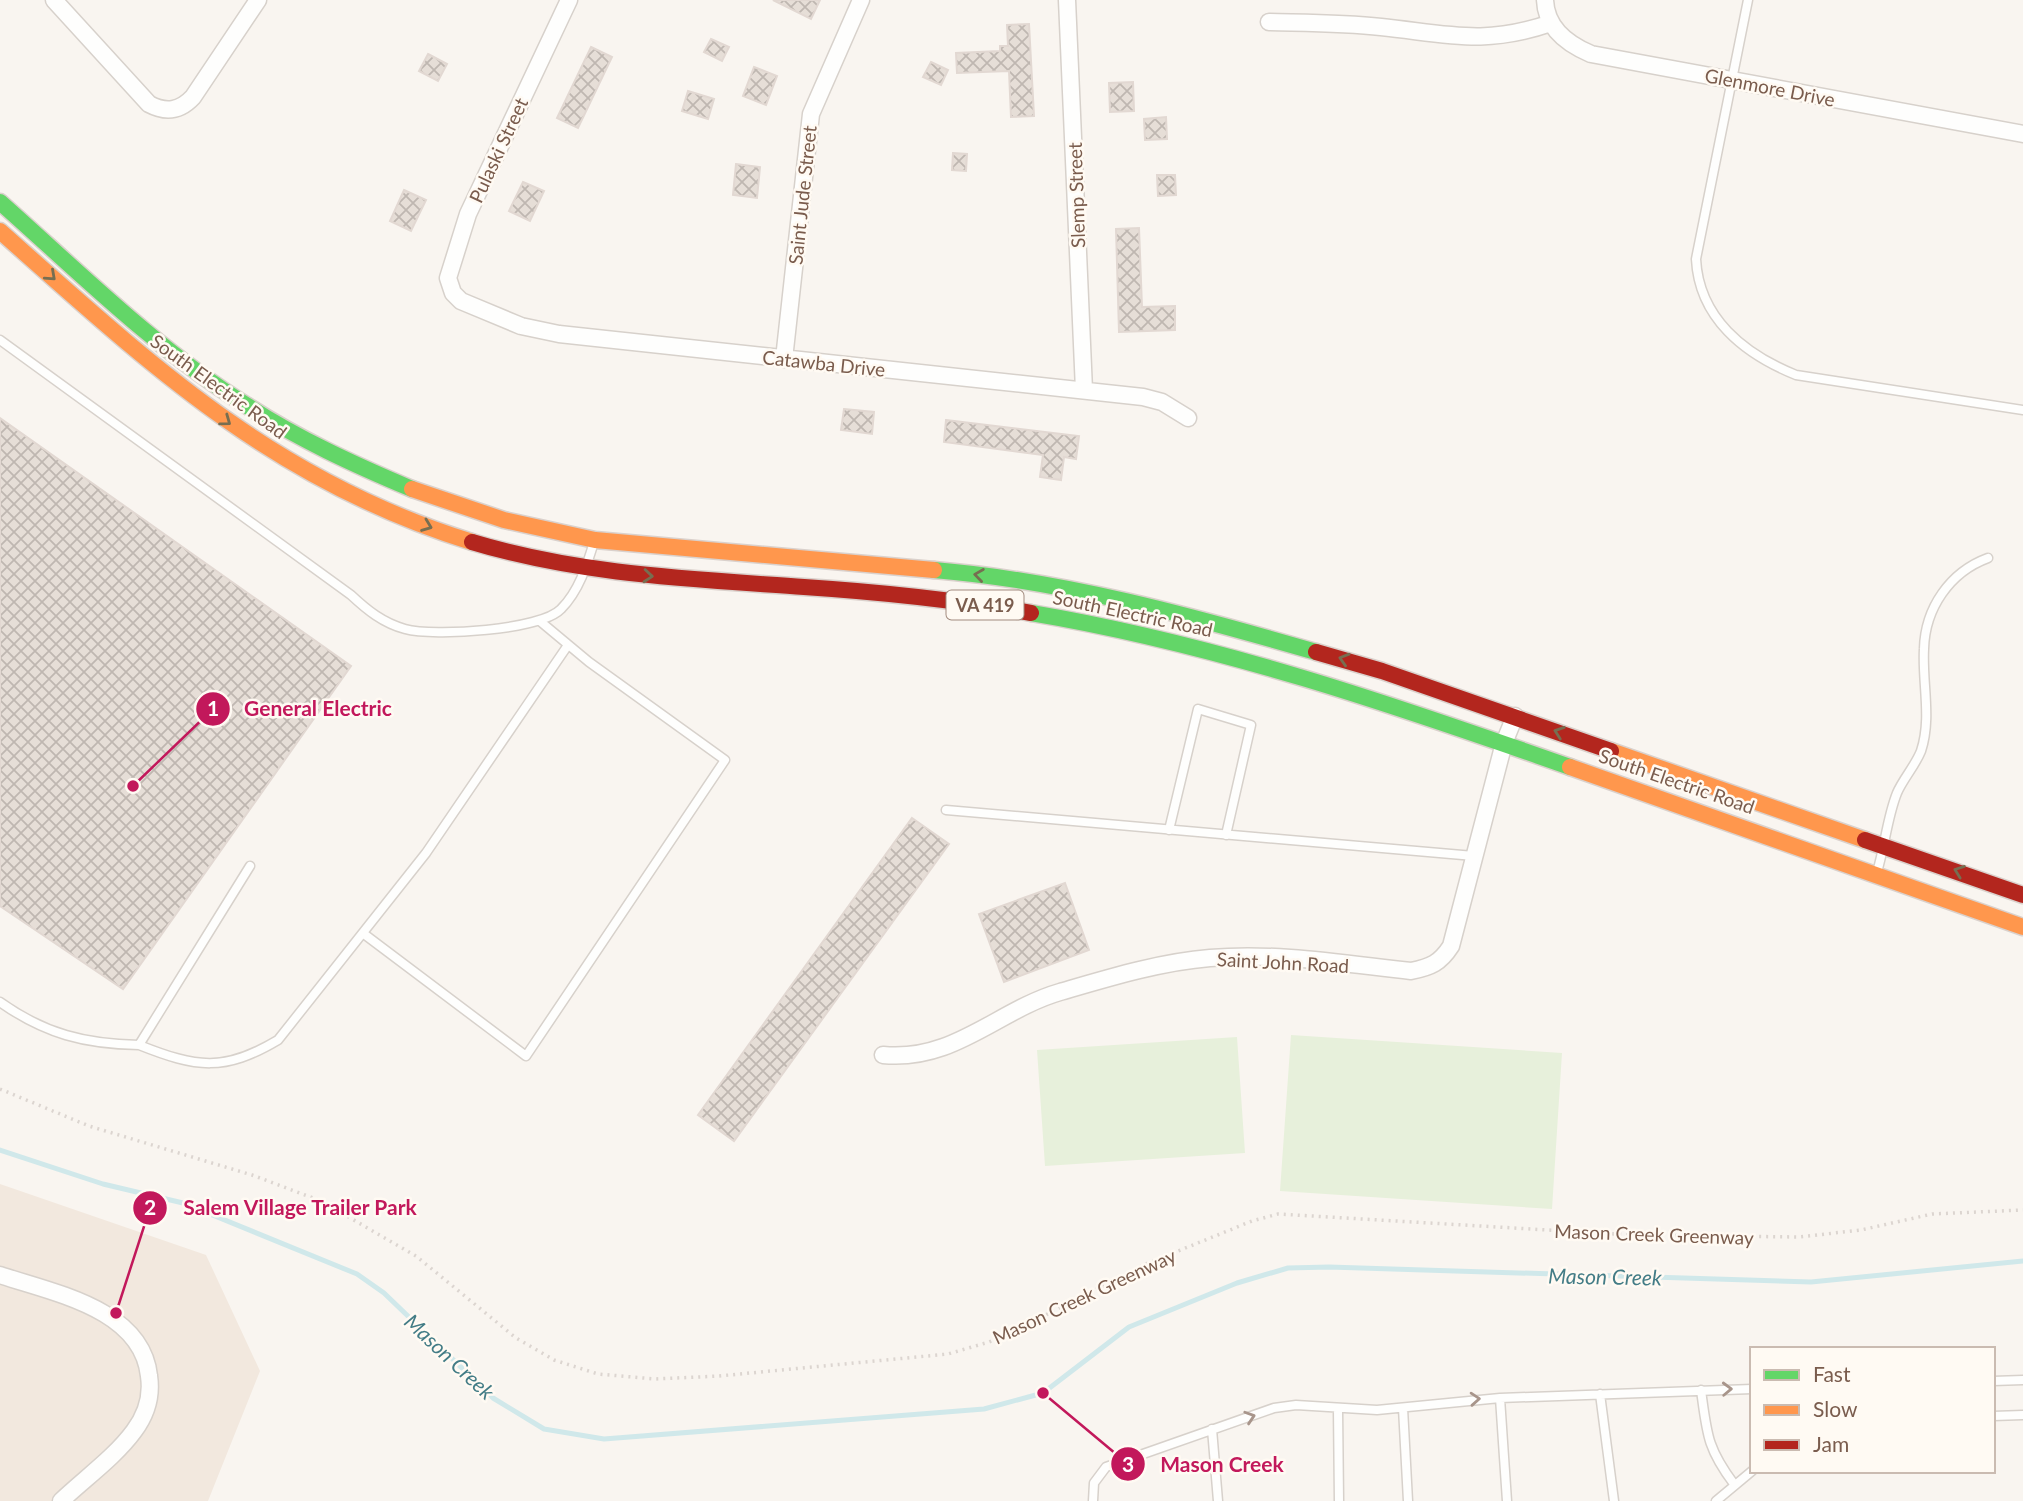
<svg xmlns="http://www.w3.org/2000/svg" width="2023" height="1501" viewBox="0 0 2023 1501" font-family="Lato,sans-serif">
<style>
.residential{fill:#f2e8de}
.garden{fill:#e7f0db}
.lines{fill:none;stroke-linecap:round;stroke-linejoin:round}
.stream{stroke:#d0e8ea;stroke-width:5}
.building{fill:url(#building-cross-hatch);stroke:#e2d8d2;stroke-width:2}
.lane-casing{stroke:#d7d1cb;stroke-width:11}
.street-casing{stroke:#d7d1cb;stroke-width:19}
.fast-casing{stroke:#dad1cc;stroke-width:19}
.slow-casing{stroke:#dad1cc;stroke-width:19}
.jam-casing{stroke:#dad1cc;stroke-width:19}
.path{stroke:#dcd5d0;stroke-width:3.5;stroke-dasharray:2 5;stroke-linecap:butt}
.lane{stroke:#fefefd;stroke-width:8}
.street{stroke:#fefefd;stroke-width:16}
.fast{stroke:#63d668;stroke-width:16}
.slow{stroke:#ff974d;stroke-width:16}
.jam{stroke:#b3261e;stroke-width:16}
.oneway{stroke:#776e51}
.oneway2{stroke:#a8958b}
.labels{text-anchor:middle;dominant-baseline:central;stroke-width:5;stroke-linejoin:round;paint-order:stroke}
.shield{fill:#fffaf3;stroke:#a28b7f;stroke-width:2}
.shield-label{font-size:18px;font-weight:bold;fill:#7a5c4d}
.street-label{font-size:19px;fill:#7a5c4d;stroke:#fffaf3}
.water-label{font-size:21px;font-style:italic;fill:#437c86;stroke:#fffaf3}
.leader{fill:none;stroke:#c2185b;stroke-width:2.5}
.callout-dot{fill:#c2185b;stroke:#fffaf3;stroke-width:2.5}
.mark-label{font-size:21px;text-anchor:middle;font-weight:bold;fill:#fff}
.callout-label{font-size:21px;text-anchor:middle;font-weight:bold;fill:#c2185b;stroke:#fffaf3;stroke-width:5;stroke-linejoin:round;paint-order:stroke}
</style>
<defs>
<pattern id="building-cross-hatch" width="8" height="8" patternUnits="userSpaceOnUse" patternTransform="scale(1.75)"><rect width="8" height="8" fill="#e6ded7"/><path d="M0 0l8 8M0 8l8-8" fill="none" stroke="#bfb7b1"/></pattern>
</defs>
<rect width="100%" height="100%" fill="#f9f5f0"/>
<!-- residential -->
<path class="residential" d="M0,1184L206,1255L260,1371L208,1501H0Z"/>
<!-- garden -->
<path class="garden" d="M1291,1035L1562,1053L1552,1209L1280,1191Z
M1237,1037L1245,1153L1045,1166L1037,1050Z"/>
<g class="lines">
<!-- stream -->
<path class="stream" d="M0,1150L103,1184L183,1203L357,1274L384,1293L493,1398L544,1429L604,1439L984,1409L1043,1393L1129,1327L1237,1283L1288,1268L1329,1267L1811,1282L2023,1261"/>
</g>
<!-- building -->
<path class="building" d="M773,0H820L811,19Z
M1029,24L1034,116L1011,117L1009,71L957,73L956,53L1000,51V46H1008L1007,25Z
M711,39L729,47L722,61L704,52Z
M591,47L612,57L578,128L557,118Z
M428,54L447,64L438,81L419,71Z
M931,62L948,70L941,85L923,77Z
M754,67L777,76L766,105L743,96Z
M1133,82L1134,111L1110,112L1109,83Z
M688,91L714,99L708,119L682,111Z
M1166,117L1167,139L1145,140L1144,119Z
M953,153L967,154L966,171L952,170Z
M736,164L760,167L757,198L733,195Z
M1157,175H1175L1176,195L1158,196Z
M523,182L544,191L530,221L509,211Z
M404,190L426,200L411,231L390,221Z
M1139,228L1142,307L1175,306V330L1119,332L1116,229Z
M844,409L874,412L872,434L841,430Z
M0,418L351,666L123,989L0,906Z
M946,420L1079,436L1076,459L1064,457L1061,480L1040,477L1043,455L944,442Z
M912,818L949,844L734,1141L698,1115Z
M1065,883L1089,950L1004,982L979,914Z"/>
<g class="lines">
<!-- lane casing -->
<g class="lane-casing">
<path id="lane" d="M1748,0L1696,259C1699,318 1744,354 1796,375L2023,410
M0,340L351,595C367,610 383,623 405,629C434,637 541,630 561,609C579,591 587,565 594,542
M946,810L1474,856
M1169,830L1198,709L1251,725L1226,835
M1877,872C1885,846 1887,818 1897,793C1903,779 1915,766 1921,751C1932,718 1922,683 1924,649C1925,608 1950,572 1988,558
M364,934L526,1056L725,760L589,662L541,622
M0,1002C45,1034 85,1044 139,1045L250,866
M139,1045C197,1068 224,1072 278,1040L426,853L568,645
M1993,1381L2023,1380
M1701,1390C1707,1434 1707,1448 1734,1484
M1600,1394L1614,1501
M1500,1398L1507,1501
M1403,1408L1408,1501
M1338,1409L1339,1501
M1993,1416L2023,1415
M1212,1429L1218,1501
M1093,1501L1094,1483L1106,1467L1274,1408L1296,1405L1377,1410L1500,1398L1752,1389
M1716,1501L1752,1471"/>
</g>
<!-- street casing -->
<g class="street-casing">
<path id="street" d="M54,0L149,104C166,113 180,111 193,97L258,0
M569,0L468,214L448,278L453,293L461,301L521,326L559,334L1143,397L1162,402L1188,418
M1067,0L1084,390
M1545,0C1546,28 1567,44 1591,54L2023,134
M1269,22C1306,23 1344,23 1381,27C1448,34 1484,46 1551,23
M784,359L811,114L861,0
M883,1055C954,1062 998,1010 1060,992C1108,978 1160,962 1210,958C1276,952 1346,964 1411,971C1431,967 1440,963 1451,946L1504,743L1515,716
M0,1275C54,1293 142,1309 149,1376C152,1396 146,1415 134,1431C115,1457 84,1479 61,1501"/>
</g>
<!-- fast casing -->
<g class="fast-casing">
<path id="fast" d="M0,202C79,272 156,349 246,405C298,439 355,465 412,489
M934,570C1065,581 1192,616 1316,652
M1031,613C1217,644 1394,705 1570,767"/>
</g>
<!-- slow casing -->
<g class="slow-casing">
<path id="slow" d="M0,231C151,365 274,481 472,542
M412,489L504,520L595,540L934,570
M1611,751L1865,840
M1570,767L2023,927"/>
</g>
<!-- jam casing -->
<g class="jam-casing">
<path id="jam" d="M472,542C581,575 692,579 804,587C880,592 956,600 1031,613
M1316,652L1382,671L1611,751
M1865,840L2023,895"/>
</g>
<!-- path -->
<path class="path" d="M0,1089L89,1126L252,1175L321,1201L416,1256L516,1338L554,1360L598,1374L655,1379L719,1376L948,1354L989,1342L1020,1328L1146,1264L1252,1221L1278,1214L1632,1235L1799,1237L1861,1230L1932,1214L2023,1210"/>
<!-- lane -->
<use href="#lane" class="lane"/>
<!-- street -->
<use href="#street" class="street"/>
<!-- fast -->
<use href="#fast" class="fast"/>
<!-- slow -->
<use href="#slow" class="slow"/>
<!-- jam -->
<use href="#jam" class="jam"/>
</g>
<!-- one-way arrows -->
<defs><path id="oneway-chevron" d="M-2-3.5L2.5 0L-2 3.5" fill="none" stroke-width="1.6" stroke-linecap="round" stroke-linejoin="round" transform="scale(1.75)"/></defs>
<g class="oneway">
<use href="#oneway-chevron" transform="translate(51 276) rotate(42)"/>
<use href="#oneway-chevron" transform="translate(226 421) rotate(36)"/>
<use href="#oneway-chevron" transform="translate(427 526) rotate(21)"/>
<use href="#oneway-chevron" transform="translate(979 575) rotate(-172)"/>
<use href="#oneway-chevron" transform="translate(648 576) rotate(5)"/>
<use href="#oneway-chevron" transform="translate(1344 659) rotate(-163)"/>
<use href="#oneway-chevron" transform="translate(1559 732) rotate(-161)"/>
<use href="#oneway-chevron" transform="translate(1959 871) rotate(-160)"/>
</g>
<g class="oneway2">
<use href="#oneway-chevron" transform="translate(1727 1389) rotate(-2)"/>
<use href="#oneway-chevron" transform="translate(1475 1399) rotate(-4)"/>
<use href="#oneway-chevron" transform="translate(1250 1417) rotate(-18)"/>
</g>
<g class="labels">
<!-- shield labels -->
<rect class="shield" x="946.5" y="590.5" width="77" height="29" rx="5"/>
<g class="shield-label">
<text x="985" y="605">VA 419</text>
</g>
<!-- street labels -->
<g class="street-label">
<text transform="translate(1770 87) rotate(11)">Glenmore Drive</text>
<text transform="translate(498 150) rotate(-65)">Pulaski Street</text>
<text transform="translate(802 195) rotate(-84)">Saint Jude Street</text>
<text transform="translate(1076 195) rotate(-92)">Slemp Street</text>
<text transform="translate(824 363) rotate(6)">Catawba Drive</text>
<text transform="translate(219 386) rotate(36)">South Electric Road</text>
<text transform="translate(1133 613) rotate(12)">South Electric Road</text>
<text transform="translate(1677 781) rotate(19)">South Electric Road</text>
<text transform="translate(1283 962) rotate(3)">Saint John Road</text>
<text transform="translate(1654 1234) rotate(2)">Mason Creek Greenway</text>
<text transform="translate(1084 1296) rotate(-25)">Mason Creek Greenway</text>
</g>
<!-- water labels -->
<g class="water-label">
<text transform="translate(1605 1276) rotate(1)">Mason Creek</text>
<text transform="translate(450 1356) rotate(43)">Mason Creek</text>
</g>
</g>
<!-- callouts -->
<path class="leader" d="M133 786L213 709M116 1313L150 1208M1043 1393L1128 1464"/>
<g class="callout-dot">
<circle cx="133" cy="786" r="7"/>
<circle cx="116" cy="1313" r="7"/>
<circle cx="1043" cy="1393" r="7"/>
<circle cx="213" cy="709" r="18"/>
<circle cx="150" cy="1208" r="18"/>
<circle cx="1128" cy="1464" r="18"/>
</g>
<g class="mark-label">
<text x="213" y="716">1</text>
<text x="150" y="1215">2</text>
<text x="1128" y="1472">3</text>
</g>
<g class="callout-label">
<text x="318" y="716">General Electric</text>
<text x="300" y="1215">Salem Village Trailer Park</text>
<text x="1222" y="1472">Mason Creek</text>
</g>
<!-- legend -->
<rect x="1750" y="1347" width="245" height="126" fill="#fffaf3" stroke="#cabbb1" stroke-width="2"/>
<rect x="1764" y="1370" width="35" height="10" fill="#63d668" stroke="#cabbb1" stroke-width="2"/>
<text x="1813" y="1382" font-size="21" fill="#7a5c4d">Fast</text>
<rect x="1764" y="1405" width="35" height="10" fill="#ff974d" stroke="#cabbb1" stroke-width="2"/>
<text x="1813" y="1417" font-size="21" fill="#7a5c4d">Slow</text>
<rect x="1764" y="1440" width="35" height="10" fill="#b3261e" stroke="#cabbb1" stroke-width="2"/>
<text x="1813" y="1452" font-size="21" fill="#7a5c4d">Jam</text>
</svg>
